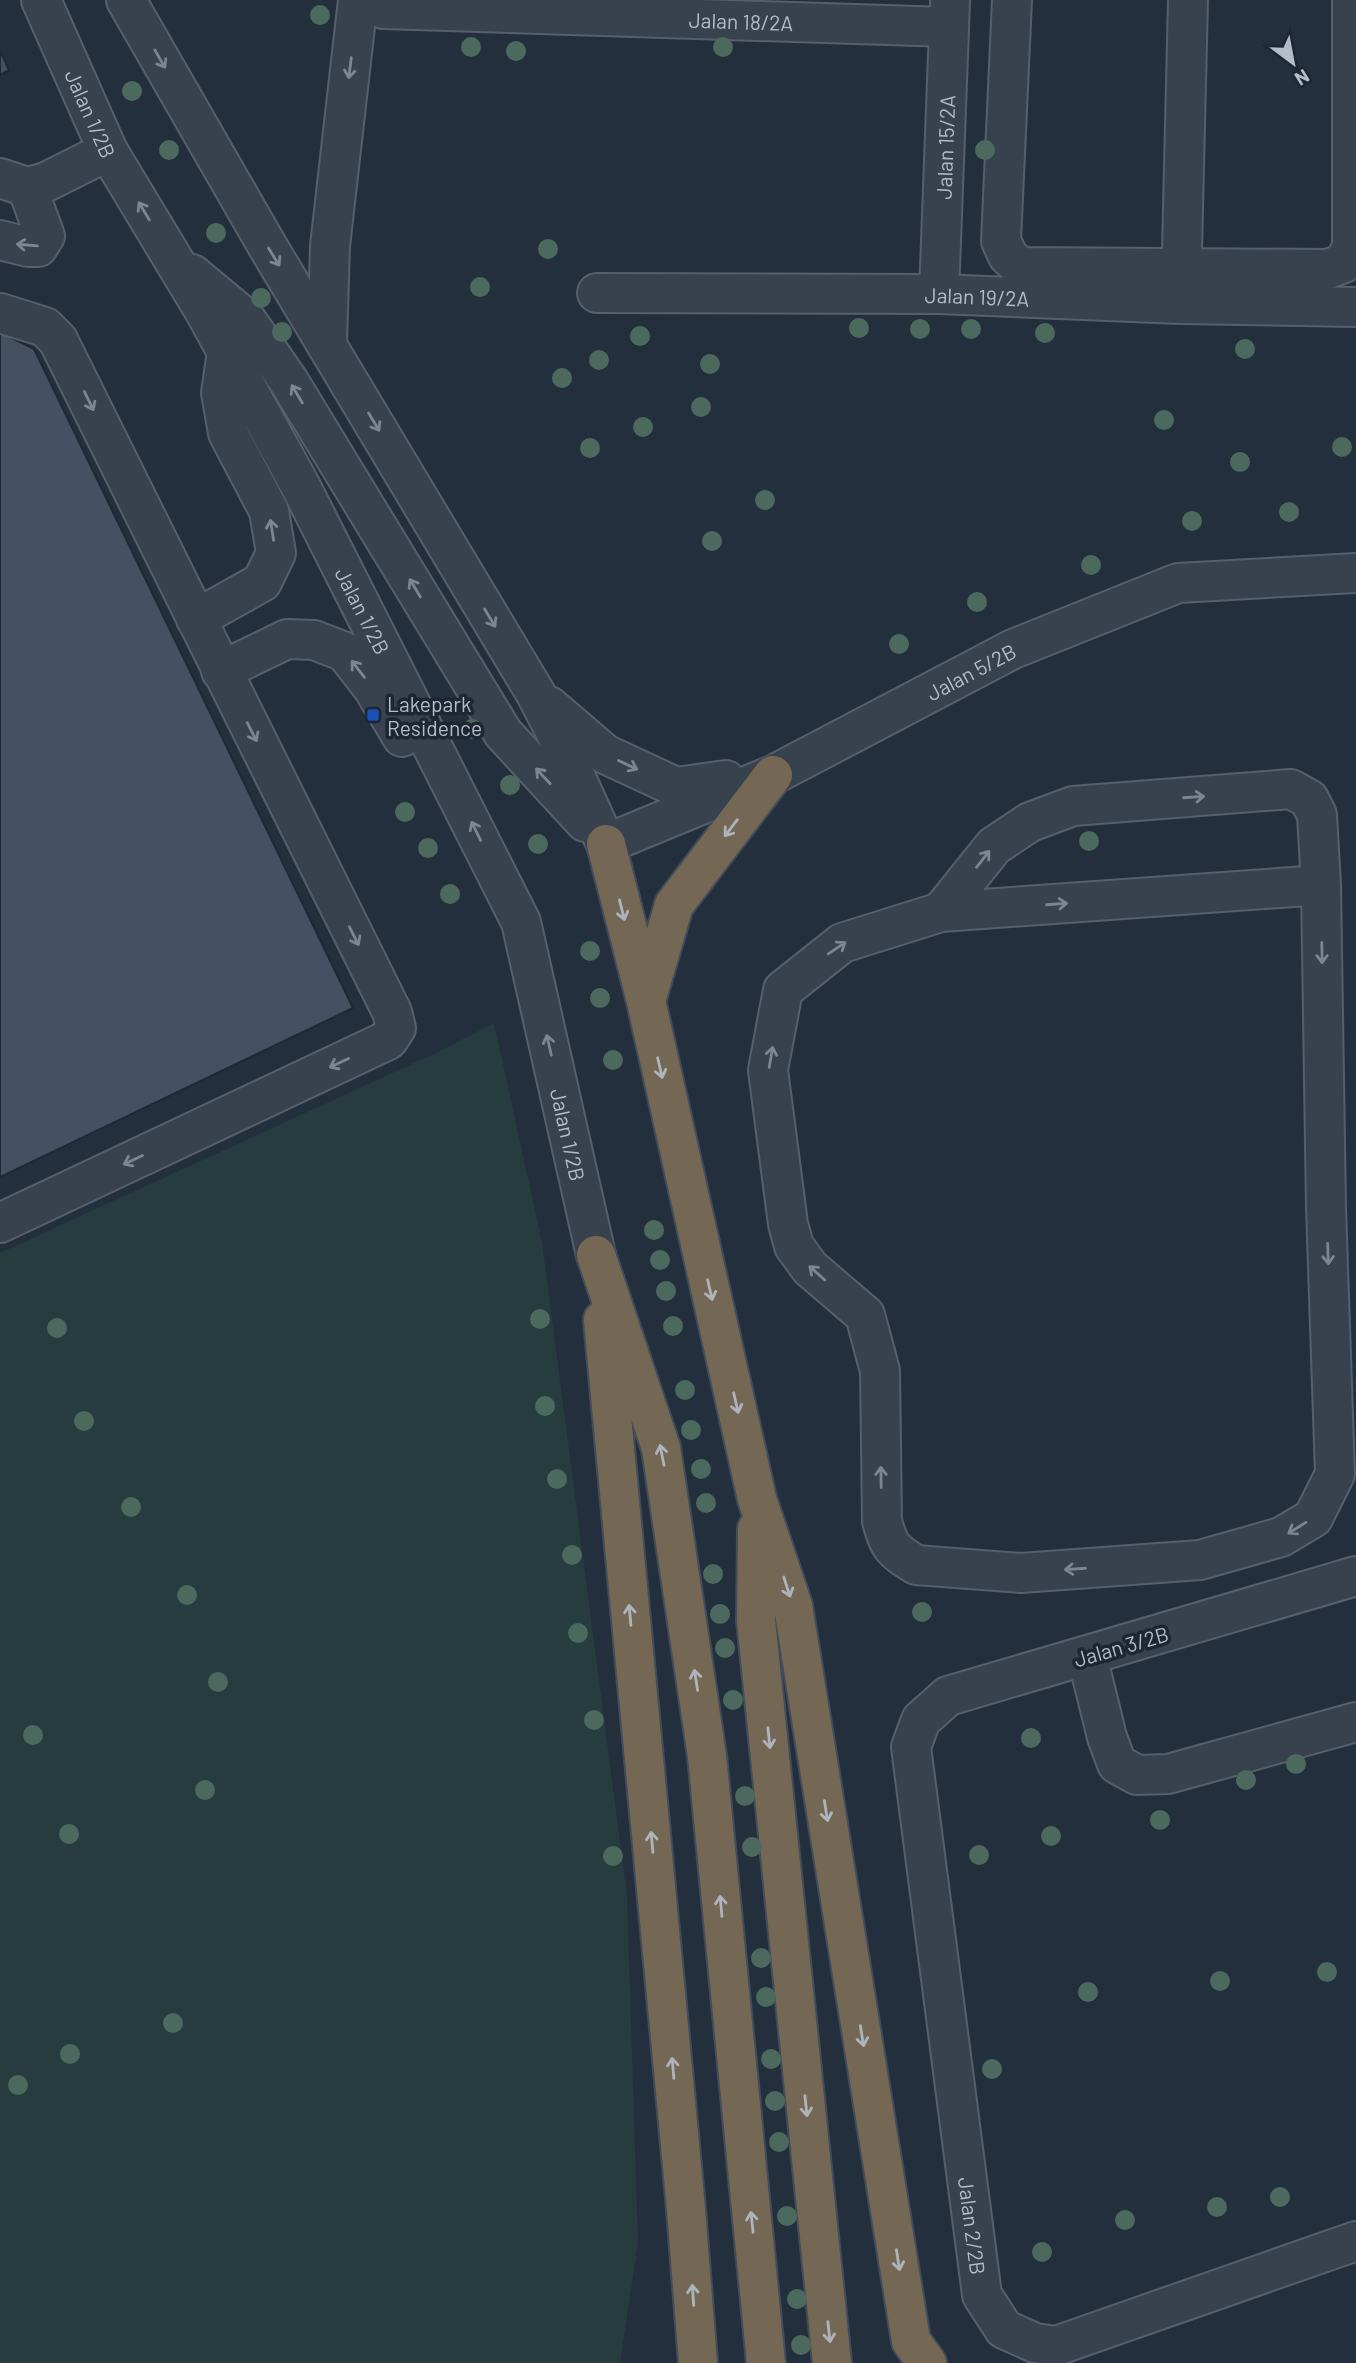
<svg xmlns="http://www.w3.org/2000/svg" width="1356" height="2363" viewBox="0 0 1356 2363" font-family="Barlow,sans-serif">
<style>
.green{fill:#263c3f}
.building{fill:#455162;stroke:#1f2835;stroke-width:2}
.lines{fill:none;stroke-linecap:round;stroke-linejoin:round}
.minor-casing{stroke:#565f6c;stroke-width:42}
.highway-casing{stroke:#434c59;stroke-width:42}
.minor{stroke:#38414e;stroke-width:38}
.highway{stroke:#746855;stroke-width:38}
.tree{fill:#4b6a5d}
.oneway{stroke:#7c8592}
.oneway2{stroke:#aeb4bd}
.transit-dot{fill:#1a4fb4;stroke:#1d2633;stroke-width:2.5}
.labels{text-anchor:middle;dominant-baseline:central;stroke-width:7;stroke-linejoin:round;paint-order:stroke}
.street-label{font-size:21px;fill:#b4bcc9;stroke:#1d2633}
.poi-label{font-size:21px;fill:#b4bcc9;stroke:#1d2633;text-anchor:start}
</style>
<rect width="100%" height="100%" fill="#242f3e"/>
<!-- green -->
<path class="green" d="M494,1023L542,1242L627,1896L638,2243L620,2363H0V1253L438,1052Z"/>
<!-- building -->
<path class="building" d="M0,51L9,70L0,75Z
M0,332L34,349L353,1008L0,1177Z"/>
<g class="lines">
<!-- minor casing -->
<g class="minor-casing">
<g id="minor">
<path id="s1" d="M41,0L108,151L205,312L300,485L521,922L596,1255"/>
<path d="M126,0L268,247L536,694L553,727L606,844"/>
<path id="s2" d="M370,0L383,9L949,27"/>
<path d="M1012,0L1001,241L1008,256L1020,267L1328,269L1344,263L1352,247V0"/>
<path d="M0,178L27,187L46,182L108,151"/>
<path d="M0,240L28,247H38L45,236L27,187"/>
<path d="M192,274L245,318L288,380L503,733L585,822"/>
<path d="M1181,292L1188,0"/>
<path id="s3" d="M597,293L939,294L1180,304L1356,307"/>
<path id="s4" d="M939,294L950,2"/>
<path d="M0,313L45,327L58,340L392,1012L396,1028L388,1040L0,1223"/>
<path d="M327,343L330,246L358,0"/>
<path d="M196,619L262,582L276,553L269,511L228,433L221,393L227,352"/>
<path d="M221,671L287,639L314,640L345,652L373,688L402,737"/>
<path d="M549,706L605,754L676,787L726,780"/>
<path id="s5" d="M606,844L773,775L1013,649L1178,583L1356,573"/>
<path d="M941,912L994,846L1030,822L1073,806L1291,789L1309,799L1317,815L1321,885L1326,1208L1335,1474L1313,1518L1281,1537L1200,1560L1021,1573L916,1565C892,1550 889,1547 882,1521L880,1371L865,1315L810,1268L794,1246L788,1224L768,1070L783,990L842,943L941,912L1321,885"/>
<path id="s6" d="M1356,1576L948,1696L921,1720L911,1747L982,2295L1004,2329L1035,2343L1056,2346L1356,2241"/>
<path d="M1087,1656L1107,1737L1117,1764L1137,1775L1168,1774L1356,1722"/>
</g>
</g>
<!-- highway casing -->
<g class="highway-casing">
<path id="highway" d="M606,844L646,1001L757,1499L793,1606L911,2341L927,2363
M646,1001L674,905L773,775
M596,1255L661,1448L707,1756L766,2363
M603,1320L686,2209L698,2363
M757,1529L756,1620L832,2363"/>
</g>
<!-- minor -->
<use href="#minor" class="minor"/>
<!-- highway -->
<use href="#highway" class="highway"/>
</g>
<!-- trees -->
<g class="tree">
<circle cx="320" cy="15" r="10"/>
<circle cx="471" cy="47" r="10"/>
<circle cx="723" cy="47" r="10"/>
<circle cx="516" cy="51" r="10"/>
<circle cx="132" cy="91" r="10"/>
<circle cx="169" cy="150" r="10"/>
<circle cx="985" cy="150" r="10"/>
<circle cx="216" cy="233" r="10"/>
<circle cx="548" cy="249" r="10"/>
<circle cx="480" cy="287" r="10"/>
<circle cx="261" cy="298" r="10"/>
<circle cx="859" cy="328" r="10"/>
<circle cx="920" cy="329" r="10"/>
<circle cx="971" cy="329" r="10"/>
<circle cx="282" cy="332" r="10"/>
<circle cx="1045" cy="333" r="10"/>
<circle cx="640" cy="336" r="10"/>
<circle cx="1245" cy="349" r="10"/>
<circle cx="599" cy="360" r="10"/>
<circle cx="710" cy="364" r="10"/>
<circle cx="562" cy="378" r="10"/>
<circle cx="701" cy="407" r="10"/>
<circle cx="1164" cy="420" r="10"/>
<circle cx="643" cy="427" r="10"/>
<circle cx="1342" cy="447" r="10"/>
<circle cx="590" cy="448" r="10"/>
<circle cx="1240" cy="462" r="10"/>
<circle cx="765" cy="500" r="10"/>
<circle cx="1289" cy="512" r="10"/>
<circle cx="1192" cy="521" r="10"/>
<circle cx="712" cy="541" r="10"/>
<circle cx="1091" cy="565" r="10"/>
<circle cx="977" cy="602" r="10"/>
<circle cx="899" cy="644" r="10"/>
<circle cx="472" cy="729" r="10"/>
<circle cx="510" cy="785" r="10"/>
<circle cx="405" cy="812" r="10"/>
<circle cx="1089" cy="841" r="10"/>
<circle cx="538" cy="844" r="10"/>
<circle cx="428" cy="848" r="10"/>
<circle cx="450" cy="894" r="10"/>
<circle cx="590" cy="951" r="10"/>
<circle cx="600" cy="998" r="10"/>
<circle cx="613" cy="1060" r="10"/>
<circle cx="654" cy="1230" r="10"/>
<circle cx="660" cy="1260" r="10"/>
<circle cx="666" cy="1291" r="10"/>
<circle cx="540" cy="1319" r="10"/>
<circle cx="673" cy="1326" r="10"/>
<circle cx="57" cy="1328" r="10"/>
<circle cx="685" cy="1390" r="10"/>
<circle cx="545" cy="1406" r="10"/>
<circle cx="84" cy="1421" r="10"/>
<circle cx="691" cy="1430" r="10"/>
<circle cx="701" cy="1469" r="10"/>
<circle cx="557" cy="1479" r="10"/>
<circle cx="706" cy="1503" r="10"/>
<circle cx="131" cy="1507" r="10"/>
<circle cx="572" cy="1555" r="10"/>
<circle cx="713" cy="1574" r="10"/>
<circle cx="187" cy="1595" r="10"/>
<circle cx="922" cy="1612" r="10"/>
<circle cx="720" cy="1614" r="10"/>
<circle cx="578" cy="1633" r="10"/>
<circle cx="725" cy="1648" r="10"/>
<circle cx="218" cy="1682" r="10"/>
<circle cx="733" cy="1700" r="10"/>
<circle cx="594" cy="1720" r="10"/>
<circle cx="33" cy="1735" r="10"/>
<circle cx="1031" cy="1738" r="10"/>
<circle cx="1296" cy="1764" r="10"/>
<circle cx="1246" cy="1780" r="10"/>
<circle cx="205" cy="1790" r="10"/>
<circle cx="745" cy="1796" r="10"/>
<circle cx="1160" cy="1820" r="10"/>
<circle cx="69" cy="1834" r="10"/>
<circle cx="1051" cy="1836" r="10"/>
<circle cx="752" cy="1847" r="10"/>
<circle cx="979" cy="1855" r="10"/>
<circle cx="613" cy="1856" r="10"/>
<circle cx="761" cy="1958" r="10"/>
<circle cx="1327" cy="1972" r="10"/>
<circle cx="1220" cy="1981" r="10"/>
<circle cx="1088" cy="1992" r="10"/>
<circle cx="766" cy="1997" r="10"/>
<circle cx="173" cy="2023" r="10"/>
<circle cx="70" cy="2054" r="10"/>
<circle cx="771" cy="2059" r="10"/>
<circle cx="992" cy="2069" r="10"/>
<circle cx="18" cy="2085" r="10"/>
<circle cx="775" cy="2101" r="10"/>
<circle cx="779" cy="2142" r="10"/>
<circle cx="1280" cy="2197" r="10"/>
<circle cx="1217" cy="2207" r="10"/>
<circle cx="787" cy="2216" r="10"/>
<circle cx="1125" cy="2220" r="10"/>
<circle cx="1042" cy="2252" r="10"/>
<circle cx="797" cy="2299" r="10"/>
<circle cx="801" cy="2345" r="10"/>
</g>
<!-- one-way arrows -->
<defs><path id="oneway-shaft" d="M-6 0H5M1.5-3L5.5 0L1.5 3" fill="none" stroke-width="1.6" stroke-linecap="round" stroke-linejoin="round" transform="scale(1.75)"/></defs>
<g class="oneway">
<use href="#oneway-shaft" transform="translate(160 59) rotate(60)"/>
<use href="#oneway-shaft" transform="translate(350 68) rotate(97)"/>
<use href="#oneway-shaft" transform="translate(144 211) rotate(-121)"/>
<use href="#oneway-shaft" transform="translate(27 245) rotate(-175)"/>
<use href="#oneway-shaft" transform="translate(274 257) rotate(58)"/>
<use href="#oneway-shaft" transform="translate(297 394) rotate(-121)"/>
<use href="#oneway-shaft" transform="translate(89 401) rotate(64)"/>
<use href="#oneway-shaft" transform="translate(374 422) rotate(59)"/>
<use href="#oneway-shaft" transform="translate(272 530) rotate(-99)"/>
<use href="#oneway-shaft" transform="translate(415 588) rotate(-121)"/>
<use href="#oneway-shaft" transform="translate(490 618) rotate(59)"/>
<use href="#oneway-shaft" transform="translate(358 669) rotate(-128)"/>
<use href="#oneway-shaft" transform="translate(252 732) rotate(63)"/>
<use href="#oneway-shaft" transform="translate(628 765) rotate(25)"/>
<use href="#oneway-shaft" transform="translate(543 776) rotate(-133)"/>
<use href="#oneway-shaft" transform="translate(1194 797) rotate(-4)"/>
<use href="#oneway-shaft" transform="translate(476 831) rotate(-116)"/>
<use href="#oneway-shaft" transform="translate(983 859) rotate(-52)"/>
<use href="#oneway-shaft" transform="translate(1057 904) rotate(-4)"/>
<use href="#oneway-shaft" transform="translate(354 936) rotate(63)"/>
<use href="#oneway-shaft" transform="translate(837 948) rotate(-34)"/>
<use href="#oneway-shaft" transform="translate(1322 953) rotate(89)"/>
<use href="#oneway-shaft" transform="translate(549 1045) rotate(-103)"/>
<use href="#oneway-shaft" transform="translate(771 1057) rotate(-80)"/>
<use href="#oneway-shaft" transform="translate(339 1063) rotate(155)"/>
<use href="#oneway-shaft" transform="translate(133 1160) rotate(155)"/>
<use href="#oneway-shaft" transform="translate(1328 1254) rotate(88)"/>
<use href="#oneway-shaft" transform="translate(817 1273) rotate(-138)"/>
<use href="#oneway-shaft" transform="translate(881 1477) rotate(-91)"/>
<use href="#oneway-shaft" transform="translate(1297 1528) rotate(148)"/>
<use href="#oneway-shaft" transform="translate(1075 1569) rotate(176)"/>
</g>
<g class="oneway2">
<use href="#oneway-shaft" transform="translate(731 828) rotate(127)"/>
<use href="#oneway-shaft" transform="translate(622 910) rotate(76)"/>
<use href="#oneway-shaft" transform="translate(660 1068) rotate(77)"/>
<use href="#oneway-shaft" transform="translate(710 1290) rotate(77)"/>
<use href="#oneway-shaft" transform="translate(736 1403) rotate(77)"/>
<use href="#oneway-shaft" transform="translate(662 1455) rotate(-101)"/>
<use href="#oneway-shaft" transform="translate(787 1587) rotate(72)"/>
<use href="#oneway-shaft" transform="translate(630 1615) rotate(-95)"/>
<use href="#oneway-shaft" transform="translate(696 1680) rotate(-99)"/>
<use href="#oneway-shaft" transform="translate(769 1738) rotate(84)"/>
<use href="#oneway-shaft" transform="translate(826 1811) rotate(81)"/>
<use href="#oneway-shaft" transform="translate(652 1842) rotate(-95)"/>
<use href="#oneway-shaft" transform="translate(721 1906) rotate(-95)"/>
<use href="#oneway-shaft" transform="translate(862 2036) rotate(81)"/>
<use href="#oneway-shaft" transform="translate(673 2068) rotate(-95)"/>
<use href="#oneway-shaft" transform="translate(806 2106) rotate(84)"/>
<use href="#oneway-shaft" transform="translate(752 2222) rotate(-96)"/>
<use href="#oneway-shaft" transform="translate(898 2260) rotate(81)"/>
<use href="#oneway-shaft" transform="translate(693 2295) rotate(-94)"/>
<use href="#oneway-shaft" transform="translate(829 2332) rotate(84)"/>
</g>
<!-- markers -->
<rect class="transit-dot" x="366" y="708" width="14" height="14" rx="3.5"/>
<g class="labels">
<!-- street labels -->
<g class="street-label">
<text stroke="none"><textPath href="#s2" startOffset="374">Jalan 18/2A</textPath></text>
<text stroke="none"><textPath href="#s1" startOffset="124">Jalan 1/2B</textPath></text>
<text stroke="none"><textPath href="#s4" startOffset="147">Jalan 15/2A</textPath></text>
<text stroke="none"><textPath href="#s3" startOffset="380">Jalan 19/2A</textPath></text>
<text stroke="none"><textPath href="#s1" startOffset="691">Jalan 1/2B</textPath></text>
<text stroke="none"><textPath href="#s5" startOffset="404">Jalan 5/2B</textPath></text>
<text stroke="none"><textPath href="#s1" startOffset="1258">Jalan 1/2B</textPath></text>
<text transform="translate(1121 1646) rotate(-16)">Jalan 3/2B</text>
<text stroke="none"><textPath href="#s6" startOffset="973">Jalan 2/2B</textPath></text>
</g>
<!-- poi labels -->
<g class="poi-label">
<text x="387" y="703">Lakepark<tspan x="387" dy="24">Residence</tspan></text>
</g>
</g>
<!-- north arrow -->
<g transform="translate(1293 63) rotate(148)" stroke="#1d2633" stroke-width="5" paint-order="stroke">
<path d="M0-5L12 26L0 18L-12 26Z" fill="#b4bcc9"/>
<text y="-10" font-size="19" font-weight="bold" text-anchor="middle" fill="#b4bcc9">N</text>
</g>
</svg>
